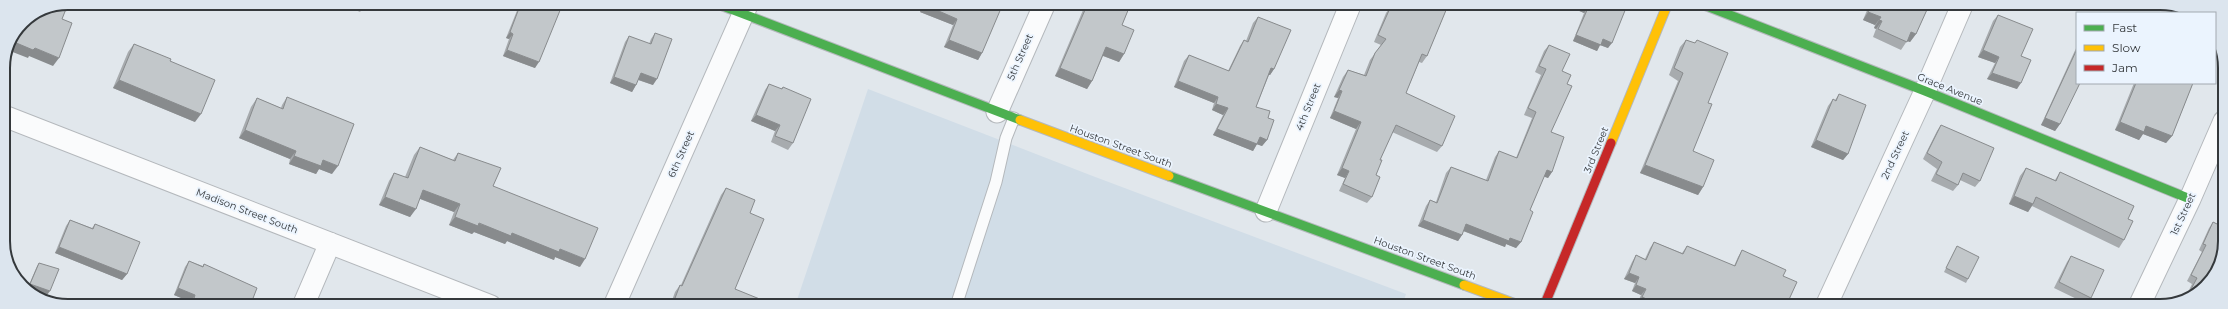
<svg xmlns="http://www.w3.org/2000/svg" width="2228" height="309" viewBox="0 0 2228 309" font-family="Montserrat,sans-serif">
<style>
.built{fill:#d1dde7}
.lines{fill:none;stroke-linecap:round;stroke-linejoin:round}
.lane-casing{stroke:#b4b8bc;stroke-width:13}
.street-casing{stroke:#b4b8bc;stroke-width:23}
.fast-casing{stroke:#b4b8bc;stroke-width:11}
.slow-casing{stroke:#b4b8bc;stroke-width:11}
.jam-casing{stroke:#b4b8bc;stroke-width:11}
.lane{stroke:#fafbfc;stroke-width:11}
.street{stroke:#fafbfc;stroke-width:21}
.fast{stroke:#4caf50;stroke-width:9}
.slow{stroke:#ffc107;stroke-width:9}
.jam{stroke:#c62828;stroke-width:9}
.wall{fill:#a7abae}
.shaded-wall{fill:#888b8d}
.building{fill:#c2c7ca;stroke:#888b8d}
.labels{text-anchor:middle;dominant-baseline:central;stroke-width:3.5;stroke-linejoin:round;paint-order:stroke}
.street-label{font-size:10px;fill:#35393c;stroke:#ebf4fe}
.rim{fill:none;stroke:#35393c;stroke-width:2}
</style>
<rect width="100%" height="100%" fill="#e1e7ec"/>
<!-- built -->
<path class="built" d="M868,89L1090,175L1406,294L1402,306H795Z"/>
<g class="lines">
<!-- lane casing -->
<g class="lane-casing">
<path id="lane" d="M956,306L996,182L1006,138L1014,118"/>
</g>
<!-- street casing -->
<g class="street-casing">
<path id="street" d="M997,112L1045,3
M4,116L491,306
M1266,211L1351,3
M303,306L330,243
M614,306L748,3
M1826,306L1925,91L1963,3
M2139,306L2190,199L2224,121"/>
</g>
<!-- fast casing -->
<g class="fast-casing">
<path id="fast" d="M715,3L1020,120
M1699,3L1925,91L2190,199
M1169,176L1464,285"/>
</g>
<!-- slow casing -->
<g class="slow-casing">
<path id="slow" d="M1020,120L1169,176
M1611,143L1668,3
M1464,285L1521,306"/>
</g>
<!-- jam casing -->
<g class="jam-casing">
<path id="jam" d="M1544,306L1611,143"/>
</g>
<!-- lane -->
<use href="#lane" class="lane"/>
<!-- street -->
<use href="#street" class="street"/>
<!-- fast -->
<use href="#fast" class="fast"/>
<!-- slow -->
<use href="#slow" class="slow"/>
<!-- jam -->
<use href="#jam" class="jam"/>
</g>
<!-- wall -->
<path class="wall" d="M339,3H365L364,7L360,12Z
M520,3H548L535,68L503,56L509,39L506,38Z
M924,3H995L982,53L978,60L944,47L953,25L920,12Z
M1086,3H1131L1122,25L1124,54L1119,62L1103,56L1092,81L1087,89L1055,76Z
M1411,3H1449L1427,56L1422,63L1419,62L1406,93L1442,146L1437,152L1392,132L1380,160L1376,175L1372,197L1367,203L1339,191L1345,178L1337,175L1356,129L1330,118L1338,98L1334,97L1343,77L1348,70L1364,75L1370,60L1381,45L1374,42L1386,13L1391,6L1397,9L1400,5L1408,9Z
M1561,3H1620L1608,48L1600,45L1597,51L1573,41L1584,13Z
M1870,3H1930L1916,34L1910,42L1907,41L1901,50L1873,37L1876,29L1874,28L1875,25L1863,20Z
M1998,15L2021,56L2017,89L1987,79L1995,63L1978,57L1993,21Z
M1258,17L1274,69L1270,75H1269L1256,107L1268,118L1267,140L1262,146L1257,144L1253,151L1213,135L1223,115L1212,110L1214,103L1174,87L1184,61L1189,55L1228,71L1240,46L1244,40L1246,41L1253,23Z
M655,33L653,85L638,80L636,85L632,92L610,83L625,42L629,36L649,44L651,39Z
M1686,40L1695,43L1697,40L1708,103L1693,151L1703,187L1698,195L1640,173L1678,81L1669,75L1680,47Z
M134,44L170,61L195,122L113,88L128,52Z
M1549,45L1562,71L1567,84L1551,132L1552,172L1548,178L1544,176L1530,210L1521,242L1516,248L1506,244L1505,247L1463,231L1462,235L1458,241L1418,226L1426,206L1430,200L1436,202L1446,173L1451,167L1486,180L1495,157L1499,151L1516,158L1532,118L1524,115L1541,75L1535,72L1544,51Z
M2077,46V83L2060,124L2055,131L2041,125Z
M2134,83H2193L2172,136L2166,143L2143,134L2139,140L2115,130Z
M769,84L781,89L783,87L793,143L788,150L771,142L775,131L751,121L765,90Z
M1839,94L1848,154L1843,160L1811,147L1828,106L1833,99L1835,100Z
M287,97L332,174L319,169L316,174L289,164L290,159L239,138L251,107L257,98L281,108L282,105Z
M1941,125L1980,181L1975,187L1960,180L1958,185L1953,191L1931,181L1937,169L1923,159L1937,131Z
M420,147L453,160L458,153L580,267L555,257L554,260L507,241L505,244L474,232L472,234L449,225L454,212L420,199L410,217L379,205L389,181L394,173L405,177L414,155Z
M2026,168L2055,180L2060,172L2128,219L2124,240L2119,248L2032,206L2028,212L2009,204L2020,176Z
M726,188L750,213L735,289L772,306H670L675,292L680,285H681L721,195Z
M2224,218L2203,290L2186,296L2192,284L2187,281L2202,252L2199,250L2209,228L2213,222L2220,225Z
M70,220L92,228L95,224L127,274L122,280L55,253L66,226Z
M1654,242L1682,253L1687,246L1734,266L1738,257L1742,250L1783,276L1786,306H1643L1637,304L1641,295L1632,291L1635,283L1624,279L1632,262L1636,255L1645,259L1650,248Z
M1957,246L1968,279L1966,283L1944,272Z
M2071,256L2091,298L2087,304L2054,288L2067,262Z
M189,261L203,266L204,264L250,306H189L191,302L174,295L185,267Z
M39,263L47,295L28,287L37,266Z"/>
<!-- shaded-wall -->
<path class="shaded-wall" d="M1482,3H1490L1488,6Z
M1561,3H1578L1588,8L1584,13Z
M925,5L957,19L953,25L920,12Z
M1868,12L1881,17L1875,25L1863,20Z
M1879,20L1882,21L1876,29L1874,28Z
M510,32L513,34L509,39L506,38Z
M1911,32L1916,34L1910,42L1905,40Z
M1576,35L1603,39L1612,43L1608,48L1600,45L1597,51L1573,41Z
M949,40L982,53L978,60L944,47Z
M14,42L35,48L59,58L53,66L29,56L28,58L10,51Z
M1106,47L1124,54L1119,62L1101,55Z
M507,50L539,62L535,68L503,56Z
M1983,50L1999,57L1995,63L1978,57Z
M1060,68L1092,81L1087,89L1055,76Z
M1271,68L1274,69L1270,75L1267,74Z
M641,73L657,79L653,85L636,79Z
M1992,73L2021,83L2017,89L1987,79Z
M614,77L636,85L632,92L610,83Z
M119,80L201,114L195,122L113,88Z
M1178,81L1218,97L1214,103L1174,87Z
M1339,90L1342,91L1338,98L1334,97Z
M1216,104L1228,108L1223,115L1212,110Z
M1334,111L1361,122L1356,129L1330,118Z
M756,115L780,125L775,131L751,121Z
M2045,118L2060,124L2055,131L2041,125Z
M2120,122L2146,126L2172,136L2166,143L2143,134L2139,140L2115,130Z
M1217,129L1257,144L1253,151L1213,135Z
M245,130L296,151L290,159L239,138Z
M1260,137L1267,140L1262,146L1256,144Z
M1816,140L1848,154L1843,160L1811,147Z
M294,156L323,160L338,166L332,174L319,169L316,174L289,164Z
M1645,165L1703,187L1698,195L1640,173Z
M1342,168L1349,171L1345,178L1337,175Z
M1547,170L1552,172L1548,178L1542,176Z
M423,190L460,204L454,212L418,198Z
M2014,196L2033,204L2028,212L2009,204Z
M385,197L416,209L410,217L379,205Z
M455,217L512,233L560,249L585,259L580,267L555,257L554,260L507,241L505,244L474,232L472,234L449,225Z
M1423,220L1462,235L1458,241L1418,226Z
M1466,224L1510,238L1521,242L1516,248L1506,244L1505,247L1461,230Z
M59,247L127,274L122,280L55,253Z
M1629,273L1639,277L1635,283L1624,279Z
M30,284L50,291L47,295L28,287Z
M1636,285L1646,289L1641,295L1632,291Z
M178,288L195,295L191,302L174,295Z
M1642,297L1661,301L1672,306H1643L1637,304Z
M193,302L202,306H190Z"/>
<!-- building -->
<path class="building" d="M356,3H365L364,7Z
M521,3H548L561,8L539,62L507,50L513,34L510,32Z
M925,3H995L1002,6L982,53L949,40L957,19L925,5Z
M1088,3H1131L1122,25L1134,30L1124,54L1106,47L1092,81L1060,68Z
M1413,3H1449L1427,56L1422,54L1406,93L1455,116L1442,146L1396,125L1380,160H1382L1376,175L1380,177L1372,197L1343,184L1349,171L1342,168L1361,122L1334,111L1342,91L1339,90L1348,70L1366,76L1375,53L1386,39L1378,35L1391,6L1398,9L1400,5L1410,10Z
M1578,3H1620L1619,5L1626,8L1612,43L1603,39L1601,45L1576,35L1588,8Z
M1872,3H1930L1916,34L1911,32L1907,42L1878,29L1882,21L1879,20L1881,17L1868,12Z
M60,6L66,9L62,19L72,23L59,58L35,48L33,50L14,42L22,22Z
M1998,15L2033,29L2021,56L2031,60L2021,83L1992,73L1999,57L1983,50Z
M1258,17L1291,30L1274,69L1271,68L1256,107L1270,111L1268,118L1274,120L1267,140L1260,137L1257,144L1217,129L1228,108L1216,104L1218,97L1178,81L1189,55L1229,71L1244,40L1248,42Z
M655,33L672,39L657,79L641,73L636,85L614,77L629,36L651,44Z
M1686,40L1695,43L1697,40L1728,53L1708,103L1712,104L1693,151L1714,160L1703,187L1645,165L1683,73L1674,68Z
M134,44L171,59L170,61L215,80L201,114L119,80Z
M1549,45L1570,54L1562,71L1571,75L1567,84L1572,86L1551,132L1564,137L1552,172L1547,170L1530,210L1533,212L1521,242L1510,238L1509,241L1466,224L1462,235L1423,220L1430,200L1437,203L1451,167L1488,181L1499,151L1517,158L1536,112L1528,108L1546,69L1539,66Z
M2077,49V83H2080L2060,124L2045,118Z
M2136,83H2193L2172,136L2146,126L2144,132L2120,122Z
M769,84L782,89L783,87L811,99L793,143L775,136L780,125L756,115Z
M1839,94L1866,105L1848,154L1816,140L1833,99L1836,101Z
M287,97L354,124L338,166L323,160L321,166L294,156L296,151L245,130L257,98L283,109Z
M1941,125L1994,148L1980,181L1963,173L1958,185L1936,174L1942,162L1927,153Z
M420,147L455,161L458,153L501,168L493,186L598,228L585,259L560,249L559,252L512,233L511,236L479,223L478,226L455,217L460,204L423,190L416,209L385,197L394,173L408,178Z
M2026,168L2056,181L2060,172L2134,206L2128,219L2133,221L2124,240L2036,197L2033,204L2014,196Z
M726,188L755,200L750,213L764,219L735,289L772,304V306H672L680,285L682,286Z
M2224,219V249L2203,290L2191,294L2189,293L2197,278L2191,275L2206,245L2203,244L2213,222L2221,226Z
M70,220L93,229L95,224L140,242L127,274L59,247Z
M1654,242L1683,254L1687,246L1735,266L1742,250L1786,270L1783,276L1797,282L1786,306H1672L1661,301L1660,305L1642,297L1646,289L1636,285L1639,277L1629,273L1636,255L1646,260Z
M1957,246L1979,257L1968,279L1946,268Z
M2071,256L2104,270L2091,298L2059,282Z
M189,261L203,267L204,264L257,288L250,306H202L193,302L195,295L178,288Z
M39,263L59,269L50,291L30,284Z
M50,298L69,305H60L49,301Z"/>
<g class="labels">
<!-- street labels -->
<g class="street-label">
<text transform="translate(1020 57) rotate(-66)">5th Street</text>
<text transform="translate(1950 89) rotate(22)">Grace Avenue</text>
<text transform="translate(1308 107) rotate(-68)">4th Street</text>
<text transform="translate(1121 146) rotate(20)">Houston Street South</text>
<text transform="translate(1596 150) rotate(-68)">3rd Street</text>
<text transform="translate(681 154) rotate(-66)">6th Street</text>
<text transform="translate(1895 155) rotate(-65)">2nd Street</text>
<text transform="translate(247 211) rotate(21)">Madison Street South</text>
<text transform="translate(2183 214) rotate(-65)">1st Street</text>
<text transform="translate(1425 258) rotate(20)">Houston Street South</text>
</g>
</g>
<!-- crop -->
<path d="M0 0H2228V309H0ZM68 10H2160A58 58 0 0 1 2218 68V241A58 58 0 0 1 2160 299H68A58 58 0 0 1 10 241V68A58 58 0 0 1 68 10Z" fill="#dce5ee" fill-rule="evenodd"/>
<path class="rim" d="M68 10H2160A58 58 0 0 1 2218 68V241A58 58 0 0 1 2160 299H68A58 58 0 0 1 10 241V68A58 58 0 0 1 68 10Z"/>
<!-- legend -->
<rect x="2076" y="12" width="140" height="72" fill="#ebf4fe" stroke="#a2a9b0"/>
<rect x="2084" y="25" width="20" height="6" fill="#4caf50" stroke="#a2a9b0"/>
<text x="2112" y="32" font-size="12" fill="#35393c">Fast</text>
<rect x="2084" y="45" width="20" height="6" fill="#ffc107" stroke="#a2a9b0"/>
<text x="2112" y="52" font-size="12" fill="#35393c">Slow</text>
<rect x="2084" y="65" width="20" height="6" fill="#c62828" stroke="#a2a9b0"/>
<text x="2112" y="72" font-size="12" fill="#35393c">Jam</text>
</svg>
